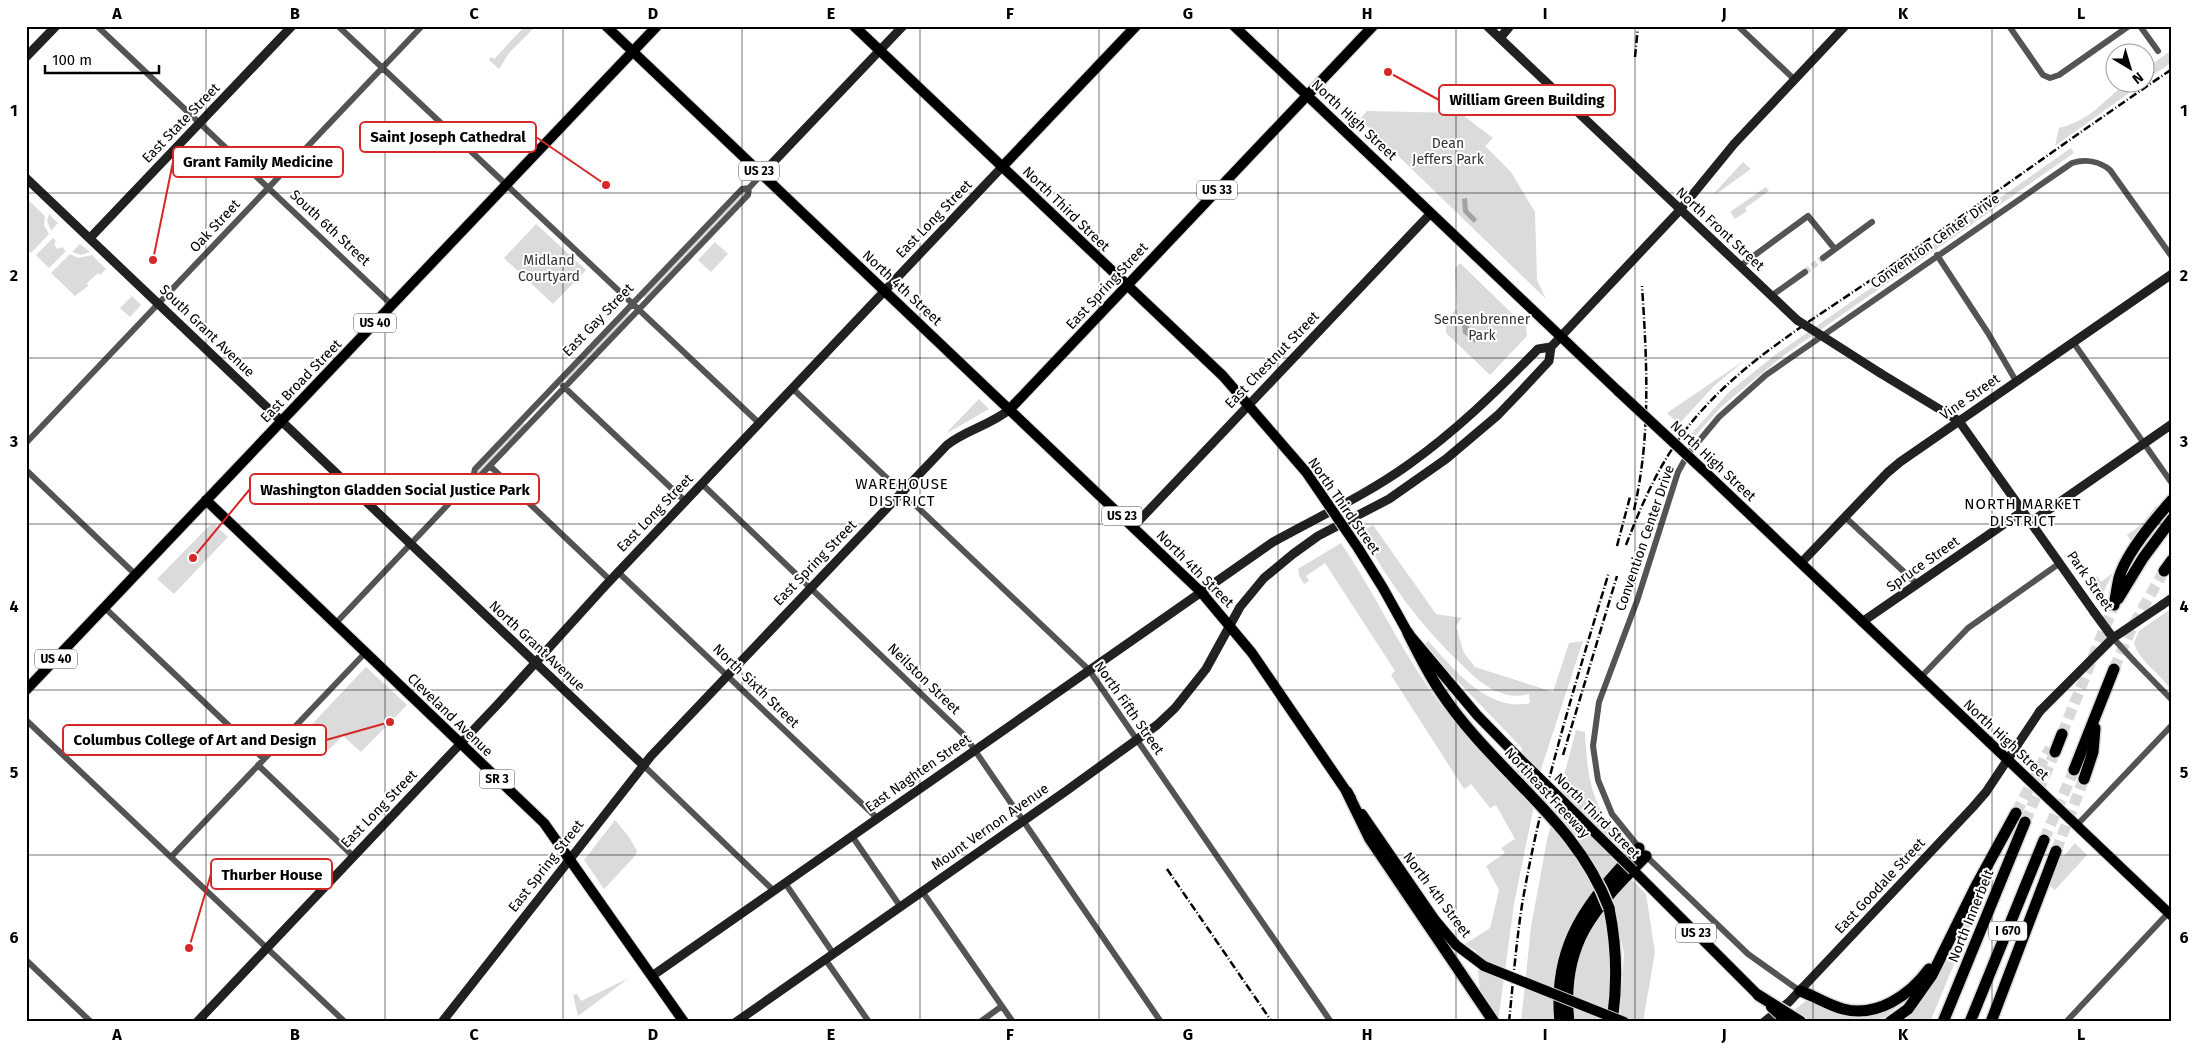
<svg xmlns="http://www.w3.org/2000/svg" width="2198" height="1048" viewBox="0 0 2198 1048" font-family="'Fira Sans',sans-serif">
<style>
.green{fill:#dbdbdb}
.water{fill:#a2a2a2}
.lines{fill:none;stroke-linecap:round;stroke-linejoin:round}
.street-tunnel{stroke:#d9d9d9;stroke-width:6;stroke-dasharray:6 3;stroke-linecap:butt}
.highway-tunnel{stroke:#d9d9d9;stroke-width:11;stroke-dasharray:11 5.5;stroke-linecap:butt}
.primary-casing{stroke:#dbdbdb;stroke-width:12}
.highway-casing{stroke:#dbdbdb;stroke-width:14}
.street{stroke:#545454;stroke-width:6}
.secondary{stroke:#212121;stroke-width:9}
.primary{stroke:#000;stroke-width:10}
.highway{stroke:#000;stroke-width:11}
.rail{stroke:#000;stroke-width:2.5;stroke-dasharray:8 2.5 1 2.5;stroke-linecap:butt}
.primary-bridge-casing{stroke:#dbdbdb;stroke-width:12;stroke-linecap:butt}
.highway-bridge-casing{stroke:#dbdbdb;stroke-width:14;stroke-linecap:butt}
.street-bridge{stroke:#545454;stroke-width:6}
.secondary-bridge{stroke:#212121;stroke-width:9}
.primary-bridge{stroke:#000;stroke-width:10}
.highway-bridge{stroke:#000;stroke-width:11}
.grid{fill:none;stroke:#000;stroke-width:1;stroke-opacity:0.55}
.labels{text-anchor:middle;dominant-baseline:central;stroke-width:4;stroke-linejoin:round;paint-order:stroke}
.shield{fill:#fff;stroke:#4c4c4c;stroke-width:1}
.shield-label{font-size:12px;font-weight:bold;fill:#000}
.street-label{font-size:14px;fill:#000;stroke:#fff}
.park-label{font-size:14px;fill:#323232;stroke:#fff}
.neighbourhood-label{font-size:15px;letter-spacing:1px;fill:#000;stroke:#fff}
.leader{fill:none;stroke:#d62828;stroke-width:2}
.callout-dot{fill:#d62828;stroke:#fff;stroke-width:2}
.callout{fill:#fff;stroke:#d62828;stroke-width:2}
.callout-label{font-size:15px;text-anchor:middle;font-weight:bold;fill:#000}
.neatline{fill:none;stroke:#000;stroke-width:2}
.grid-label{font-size:16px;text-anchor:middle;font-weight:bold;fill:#000}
</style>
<rect width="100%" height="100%" fill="#fff"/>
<!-- green -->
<path class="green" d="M525,26H536L509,53L499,69L489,60L491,57L494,59Z
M2172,50V62L2146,80V68Z
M2126,83H2143L2055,146L2059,128C2091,120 2102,102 2126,83Z
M1367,111L1460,113L1493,138L1485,146L1511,172L1535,212L1537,280L1546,299L1360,119Z
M2071,148L2074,153L1783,356L1722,406L1693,438L1690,435L1730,391L1775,355Z
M1743,162L1751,169L1716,194L1715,192Z
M1766,187L1769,191L1745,208L1747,211L1735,219L1730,212Z
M749,188L748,195L647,300L642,295L742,189Z
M26,198L45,216L44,225L49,234L31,253L26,249Z
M49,214L58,223L51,231L47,221Z
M536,224L586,270L553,304L504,258Z
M53,238L56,241L54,244L57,249L62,247L66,251L49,268L36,255Z
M715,242L728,254L711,272L698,260Z
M80,244L90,252L81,255L72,252Z
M70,254L78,258L92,255L106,269L100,275L98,273L87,283L88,286L75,296L51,273Z
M1460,263L1526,327L1527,336L1490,375L1446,333V320L1457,309L1455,269Z
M132,296L141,305L130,317L120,308Z
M626,311L631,316L568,380L563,376Z
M1745,360L1714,386L1679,424L1667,413Z
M979,399L989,409L949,432L948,431Z
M523,421L526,426L481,475L473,478L475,469Z
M2156,506L2157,507L2132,542L2127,535L2142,524Z
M210,525H215L228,537L174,594L157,579Z
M1373,525L1436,614L1462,618L1456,626L1464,653L1475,667L1553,692L1569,643L1583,641L1542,766L1514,904L1498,1022H1483L1476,951L1465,944L1490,928L1499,890L1486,866L1505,853L1501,848L1515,839L1496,805L1490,808L1471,784L1464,789L1391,675L1395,671L1325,563L1306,576L1309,581L1304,584L1299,576L1298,569L1341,543C1373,590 1397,643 1430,690C1455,725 1483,756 1513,786L1522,748L1446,669L1425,644L1428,641C1454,669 1488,713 1530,703L1529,694C1517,697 1507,696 1496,691C1482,685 1470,673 1460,663C1420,625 1387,580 1361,532Z
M2113,573L2101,597L2089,581L2097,576L2101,582Z
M2172,608V692C2162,674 2140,663 2134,643L2139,631Z
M366,667L407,705L361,752L343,736L324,754L313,753L311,744L300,746L296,741Z
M1576,730L1585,732C1587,782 1593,807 1625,847L1628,844L1631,848C1580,903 1545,942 1555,1022H1521L1531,927L1547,840Z
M615,820L629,837L637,851L635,856L604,889L584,860Z
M2075,843L2087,855L2055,890L2050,886L2061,855L2063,857Z
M1987,878H1989L1982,897L1930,1022H1899L1916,1007L1934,982Z
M1632,880L1646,894L1655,952L1643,1022H1620L1624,954L1613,899Z
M1603,912C1612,949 1610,984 1606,1022H1575C1572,981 1577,945 1603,912Z
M629,978L578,1016L573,995L577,994L581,1001Z
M1905,999L1906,1000L1885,1017L1874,1022H1813L1798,1014L1787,1022H1779L1807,1000L1812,1003L1814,1002L1833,1012L1847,1015Z"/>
<!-- water -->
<path class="water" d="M1467,198L1468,210L1477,219L1474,223L1463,212L1462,199Z
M1472,314L1475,317L1469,323V333L1475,338V343L1463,333L1462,324Z"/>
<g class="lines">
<!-- street-tunnel -->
<path class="street-tunnel" d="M1805,272L1823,258"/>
<!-- highway-tunnel -->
<path class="highway-tunnel" d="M2114,669L2131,629L2164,571
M2062,734L2114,605
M2016,813L2050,748
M2025,822L2055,752
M2044,840L2074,770
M2056,851L2084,779"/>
<!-- primary casing -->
<g class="primary-casing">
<path id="primary" d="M606,26L1201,592L1252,653L1351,798
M854,26L1223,376L1306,472L1317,488
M1234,26L1618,391
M1002,167L1136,26
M1010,409L1373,26
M1702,469L2172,916
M206,500L544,823L684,1022
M1358,548L1383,588L1408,633L1477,715L1518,757
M26,690L657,26
M1362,814L1435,920L1456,945L1484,966
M1633,870L1758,995"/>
</g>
<!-- highway casing -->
<g class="highway-casing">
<path id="highway" d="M2164,571L2172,560
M2118,599L2143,558L2172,519
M2114,605C2116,596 2117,586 2119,578C2126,553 2155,519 2172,500
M1408,633C1418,653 1428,673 1440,691C1461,723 1487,750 1513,777
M2055,752L2062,734
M2074,770L2114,669
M2084,779L2093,752L2095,728
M1347,792L1370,839L1494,1022
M1609,908C1617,947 1618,982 1612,1022
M1800,991C1815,996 1828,1005 1843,1009C1877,1018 1910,995 1929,969
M1560,1022C1552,944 1588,901 1639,848
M1569,1022C1560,943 1595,908 1646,856
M1890,1022L1908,1009L1932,975L1976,886L2016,813
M1943,1022L2025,822
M1970,1022L2044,840
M1991,1022L2056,851"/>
</g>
<!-- street -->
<path class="street" d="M97,26L392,305
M338,26L759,423
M1738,26L1795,80
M2009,26L2043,75L2050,78L2059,75L2129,26
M2140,26L2158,51
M1937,255L1988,333L2016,381
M1823,258L1872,222
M1740,266L1808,216L1834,248
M1771,296L1805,272
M2073,342L2171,482
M563,386L685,501
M792,388L1089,670L1331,1022
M26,443L422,26
M490,466L610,580
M26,470L136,575
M473,478L475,469L742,189L749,188
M702,484L965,736L1161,1022
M1845,517L1917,584
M618,572L877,818
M105,608L264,759
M335,624L473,478L481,475L748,195L749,188L762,174
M2134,661L2172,700
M1920,678L1968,628L2060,563
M26,720L345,1022
M258,765L353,856
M643,765L774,891
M2076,826L2172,725
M852,836L900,906
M171,857L365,653
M785,883L833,953
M922,891L1013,1022
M825,959L869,1022
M26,960L91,1022
M1800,991L1748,954L1646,856L1612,814L1598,780L1593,746L1599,702L1637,601L1678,472L1688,454L1719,417L1766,375L2072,163C2085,159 2099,161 2110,170L2172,257
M980,1022L1002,1006
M2066,1022L2171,910"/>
<!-- secondary -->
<path class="secondary" d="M1487,26L1797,320
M1500,38L1510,26
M26,57L56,26
M762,174L903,26
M26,178L643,765
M90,238L292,26
M1880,373L1959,421L2094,612
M2031,522L2172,424
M1133,527L1431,213
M1801,563L1887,473L1900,462L2172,274
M2162,605L2172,598
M1862,622L2023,511
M652,976L1273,542C1318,517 1366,495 1408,465C1456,431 1497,391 1538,349L1551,347
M197,1022L498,704L605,586L1002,167
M442,1022L651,756L947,445C966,430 991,425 1010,409
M736,1022L1066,791L1157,725L1175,708L1206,669L1240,607L1264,578L1293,554L1318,536L1389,499L1446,459L1498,415L1522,390L1549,361L1551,347L1680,210L1734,144L1845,26
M1764,1022L1789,1002L1973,807L1986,792L2040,711"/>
<!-- primary -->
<use href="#primary" class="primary"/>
<!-- highway -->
<use href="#highway" class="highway"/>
<!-- rail -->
<path class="rail" d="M1635,57L1638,26
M1634,510C1651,436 1647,362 1642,286
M1626,545C1646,493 1666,449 1704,408C1753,354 1822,314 1881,273C1978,205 2074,136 2172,69
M1617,546L1630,497
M1563,755L1617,576
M1167,869L1272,1022
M1509,1022C1513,983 1516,944 1522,905C1541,792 1576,682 1609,572"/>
<!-- primary-bridge casing -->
<g class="primary-bridge-casing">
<path id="primary-bridge" d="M1618,391L1702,469
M1317,488L1358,548
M1518,757L1633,870
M1484,966L1624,1022
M1771,1007L1787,1022"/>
</g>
<!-- highway-bridge casing -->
<g class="highway-bridge-casing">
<path id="highway-bridge" d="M1513,777C1553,818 1588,853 1609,908
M1758,995L1801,1022"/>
</g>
<!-- street-bridge -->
<path class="street-bridge" d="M2113,638L2134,661"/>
<!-- secondary-bridge -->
<path class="secondary-bridge" d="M1797,320L1880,373
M2094,612L2113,638
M2040,711L2113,638L2162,605"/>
<!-- primary-bridge -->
<use href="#primary-bridge" class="primary-bridge"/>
<!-- highway-bridge -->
<use href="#highway-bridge" class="highway-bridge"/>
</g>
<!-- grid -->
<path class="grid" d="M206,26V1022M385,26V1022M563,26V1022M742,26V1022M920,26V1022M1099,26V1022M1278,26V1022M1456,26V1022M1635,26V1022M1813,26V1022M1992,26V1022M26,193H2172M26,358H2172M26,524H2172M26,690H2172M26,855H2172"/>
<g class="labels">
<!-- shield labels -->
<g class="shield">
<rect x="739" y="161.5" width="40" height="19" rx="4"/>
<rect x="1197" y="180.5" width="40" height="19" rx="4"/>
<rect x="354" y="313.5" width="42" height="19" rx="4"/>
<rect x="1102" y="506.5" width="40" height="19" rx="4"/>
<rect x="35" y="649.5" width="42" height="19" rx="4"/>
<rect x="479.5" y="769.5" width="35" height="19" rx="4"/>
<rect x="1989" y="921.5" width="38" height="19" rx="4"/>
<rect x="1676" y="923.5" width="40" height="19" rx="4"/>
</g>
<g class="shield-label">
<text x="759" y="171">US 23</text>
<text x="1217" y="190">US 33</text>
<text x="375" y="323">US 40</text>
<text x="1122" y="516">US 23</text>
<text x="56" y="659">US 40</text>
<text x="497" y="779">SR 3</text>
<text x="2008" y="931">I 670</text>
<text x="1696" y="933">US 23</text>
</g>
<!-- street labels -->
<g class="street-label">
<text transform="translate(1354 120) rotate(43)">North High Street</text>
<text transform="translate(181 123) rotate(-46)">East State Street</text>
<text transform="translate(1066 209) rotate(44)">North Third Street</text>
<text transform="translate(934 219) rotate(-46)">East Long Street</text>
<text transform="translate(215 226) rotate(-47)">Oak Street</text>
<text transform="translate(330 228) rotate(43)">South 6th Street</text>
<text transform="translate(1720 229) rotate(43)">North Front Street</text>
<text transform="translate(1935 241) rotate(-35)">Convention Center Drive</text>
<text transform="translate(1107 286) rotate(-47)">East Spring Street</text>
<text transform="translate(902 288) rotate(43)">North 4th Street</text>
<text transform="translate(598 320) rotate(-46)">East Gay Street</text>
<text transform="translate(207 331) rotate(44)">South Grant Avenue</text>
<text transform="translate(1272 360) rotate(-46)">East Chestnut Street</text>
<text transform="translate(301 381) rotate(-46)">East Broad Street</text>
<text transform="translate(1970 397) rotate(-35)">Vine Street</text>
<text transform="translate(1713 461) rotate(43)">North High Street</text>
<text transform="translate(1344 506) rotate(55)">North Third Street</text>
<text transform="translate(655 513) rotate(-46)">East Long Street</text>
<text transform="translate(1645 538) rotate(-71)">Convention Center Drive</text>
<text transform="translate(815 563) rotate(-46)">East Spring Street</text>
<text transform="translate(1923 564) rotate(-35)">Spruce Street</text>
<text transform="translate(1195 569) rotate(45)">North 4th Street</text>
<text transform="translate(2090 581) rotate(55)">Park Street</text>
<text transform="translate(537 646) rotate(43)">North Grant Avenue</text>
<text transform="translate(924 679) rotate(44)">Neilston Street</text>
<text transform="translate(756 686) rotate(44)">North Sixth Street</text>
<text transform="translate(1129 708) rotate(55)">North Fifth Street</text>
<text transform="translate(450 715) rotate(44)">Cleveland Avenue</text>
<text transform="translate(2006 740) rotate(43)">North High Street</text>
<text transform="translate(918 773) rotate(-35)">East Naghten Street</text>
<text transform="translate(1547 793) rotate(47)">Northeast Freeway</text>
<text transform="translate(379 809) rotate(-46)">East Long Street</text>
<text transform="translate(1597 816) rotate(45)">North Third Street</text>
<text transform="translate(990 827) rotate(-35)">Mount Vernon Avenue</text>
<text transform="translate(546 866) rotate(-52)">East Spring Street</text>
<text transform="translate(1880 886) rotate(-47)">East Goodale Street</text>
<text transform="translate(1437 895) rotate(53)">North 4th Street</text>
<text transform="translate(1971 916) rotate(-68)">North Innerbelt</text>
</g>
<!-- park labels -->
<g class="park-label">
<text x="1448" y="143">Dean<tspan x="1448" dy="16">Jeffers Park</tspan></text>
<text x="549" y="260">Midland<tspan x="549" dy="16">Courtyard</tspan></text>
<text x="1482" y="319">Sensenbrenner<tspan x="1482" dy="16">Park</tspan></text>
</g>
<!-- neighbourhood labels -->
<g class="neighbourhood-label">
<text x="902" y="484">WAREHOUSE<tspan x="902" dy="17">DISTRICT</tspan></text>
<text x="2023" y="504">NORTH MARKET<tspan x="2023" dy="17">DISTRICT</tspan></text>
</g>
</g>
<!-- callouts -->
<path class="leader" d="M1388 72L1439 100M606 185L536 137M153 260L173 162M193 558L250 489M390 722L326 740M189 948L211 874"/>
<g class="callout-dot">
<circle cx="1388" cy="72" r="5"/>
<circle cx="606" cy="185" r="5"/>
<circle cx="153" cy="260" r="5"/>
<circle cx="193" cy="558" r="5"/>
<circle cx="390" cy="722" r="5"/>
<circle cx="189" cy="948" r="5"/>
</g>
<g class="callout">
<rect x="1439" y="85" width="176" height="30" rx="5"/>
<rect x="360" y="122" width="176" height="30" rx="5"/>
<rect x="173" y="147" width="170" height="30" rx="5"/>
<rect x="250" y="474" width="289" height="30" rx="5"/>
<rect x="63" y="725" width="263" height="30" rx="5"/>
<rect x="211" y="859" width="121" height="30" rx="5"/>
</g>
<g class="callout-label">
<text x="1527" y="105">William Green Building</text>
<text x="448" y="142">Saint Joseph Cathedral</text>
<text x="258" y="167">Grant Family Medicine</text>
<text x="395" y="495">Washington Gladden Social Justice Park</text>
<text x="195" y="745">Columbus College of Art and Design</text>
<text x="272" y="880">Thurber House</text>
</g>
<!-- border -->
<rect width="2198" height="1048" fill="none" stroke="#ffffff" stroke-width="55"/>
<!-- north arrow -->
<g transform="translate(2130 68) rotate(142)"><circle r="24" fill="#ffffff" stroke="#999999"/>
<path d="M0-4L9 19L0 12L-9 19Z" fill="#000000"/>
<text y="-8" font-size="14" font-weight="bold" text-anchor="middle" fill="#000000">N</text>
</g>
<!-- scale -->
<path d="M45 65v8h114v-8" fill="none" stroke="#000000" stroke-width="2.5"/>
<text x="52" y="65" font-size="15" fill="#000000" stroke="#ffffff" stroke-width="4" paint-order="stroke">100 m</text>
<rect x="28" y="28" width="2142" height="992" class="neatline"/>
<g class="grid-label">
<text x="117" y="19">A</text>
<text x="295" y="19">B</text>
<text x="474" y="19">C</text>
<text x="653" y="19">D</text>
<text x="831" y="19">E</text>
<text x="1010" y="19">F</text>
<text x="1188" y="19">G</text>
<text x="1367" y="19">H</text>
<text x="1545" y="19">I</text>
<text x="1724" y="19">J</text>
<text x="1903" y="19">K</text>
<text x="2081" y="19">L</text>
<text x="14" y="116">1</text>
<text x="2184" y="116">1</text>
<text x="14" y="281">2</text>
<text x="2184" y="281">2</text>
<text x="14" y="447">3</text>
<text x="2184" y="447">3</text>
<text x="14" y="612">4</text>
<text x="2184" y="612">4</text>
<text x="14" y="778">5</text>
<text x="2184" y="778">5</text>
<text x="14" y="943">6</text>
<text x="2184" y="943">6</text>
<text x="117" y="1040">A</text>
<text x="295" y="1040">B</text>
<text x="474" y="1040">C</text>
<text x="653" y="1040">D</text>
<text x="831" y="1040">E</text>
<text x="1010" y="1040">F</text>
<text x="1188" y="1040">G</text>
<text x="1367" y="1040">H</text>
<text x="1545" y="1040">I</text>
<text x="1724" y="1040">J</text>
<text x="1903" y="1040">K</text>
<text x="2081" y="1040">L</text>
</g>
</svg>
